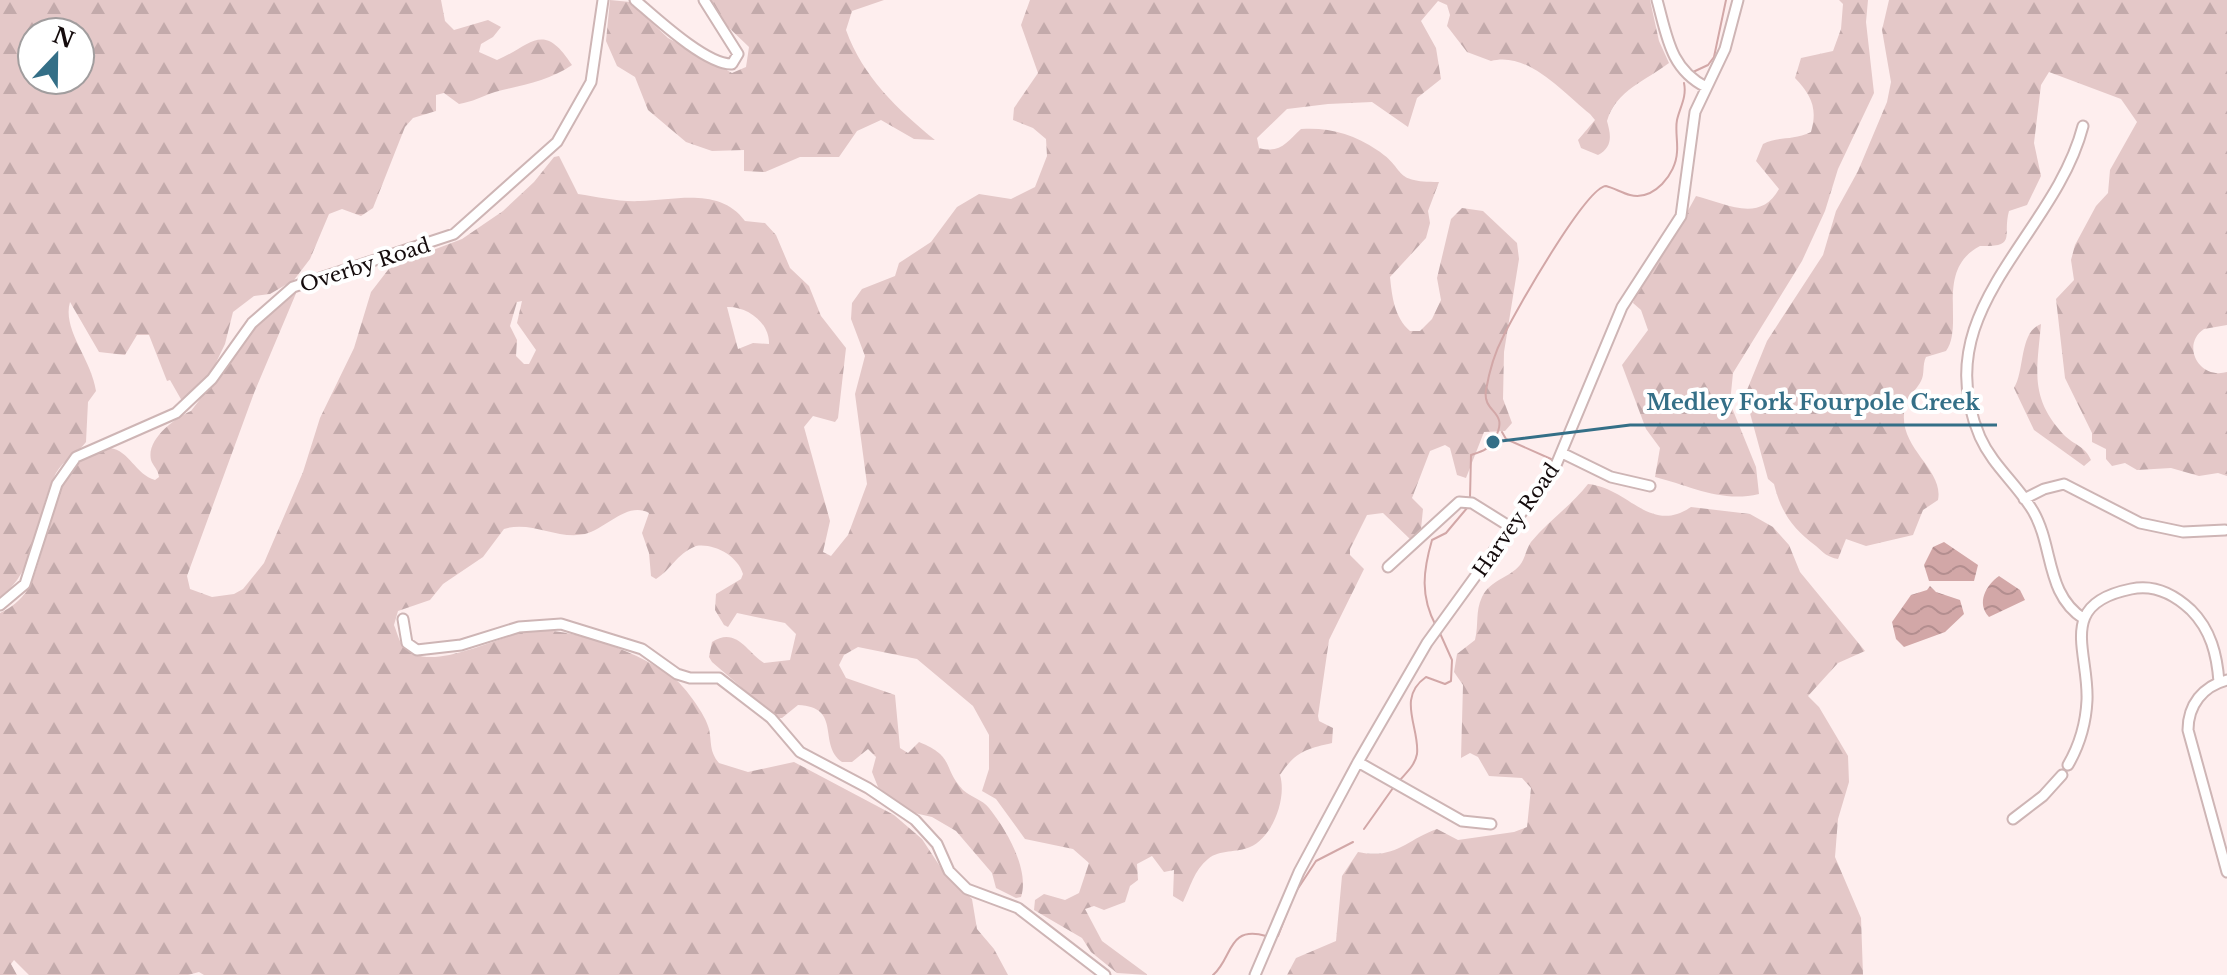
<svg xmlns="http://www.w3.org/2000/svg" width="2227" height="975" viewBox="0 0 2227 975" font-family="'Libre Baskerville',serif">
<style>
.forest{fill:url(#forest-firs);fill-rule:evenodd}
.water{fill:url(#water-waves)}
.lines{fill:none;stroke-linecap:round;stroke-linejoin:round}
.stream{stroke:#d2a7a7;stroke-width:2}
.minor-casing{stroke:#ceb5b5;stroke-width:13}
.minor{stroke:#fff;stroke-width:9}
.labels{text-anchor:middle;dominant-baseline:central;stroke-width:8;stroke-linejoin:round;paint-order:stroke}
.street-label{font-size:20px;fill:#140b0c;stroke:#fff}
.leader{fill:none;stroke:#346f87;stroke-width:3}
.callout-dot{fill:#346f87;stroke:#fff;stroke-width:3}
.callout-label{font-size:22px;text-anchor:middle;font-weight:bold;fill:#346f87;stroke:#fff;stroke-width:8;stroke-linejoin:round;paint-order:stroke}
</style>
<defs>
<pattern id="forest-firs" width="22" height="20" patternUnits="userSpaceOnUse" patternTransform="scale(2)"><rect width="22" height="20" fill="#e4c8c8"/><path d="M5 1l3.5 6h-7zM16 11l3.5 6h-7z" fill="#c3aaab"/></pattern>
<pattern id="water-waves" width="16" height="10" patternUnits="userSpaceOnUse" patternTransform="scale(2)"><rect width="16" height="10" fill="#d2a7a7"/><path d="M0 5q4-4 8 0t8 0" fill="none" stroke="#b38e8f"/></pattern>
</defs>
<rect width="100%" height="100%" fill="#feeeee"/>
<!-- forest -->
<path class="forest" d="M0,0H441L445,21L454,30L488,20L501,27L493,37L481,44L479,52L497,60C532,45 543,20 572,65C549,81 522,85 495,92C483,96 472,102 459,104L444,93L436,95V111L413,118L405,127L373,208L361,216L342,209L329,214L310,259L294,280L270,294L254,296L233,312L225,344L211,373L182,401L170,380L167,381L149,335H137L125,355L99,352L70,302C62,330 91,358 96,391L88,402L86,442C77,454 64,459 56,473C35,513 39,570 0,597ZM32,32H80V80H32Z
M610,0L630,2L668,38L732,73L746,67L749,47L724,23L711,0H884L852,11L846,30C863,77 897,109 935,140L914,139L881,120L857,131L839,157H800L765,172L744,171V150L712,151L686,142L648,110L635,77L617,66L606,41Z
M1030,0H1650L1659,41L1669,63C1647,80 1616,90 1607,121C1611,135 1613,147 1598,155L1581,148L1578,140L1595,120L1590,114C1562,92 1528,51 1491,61L1467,52L1447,26L1450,15L1447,5L1438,1L1421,21L1436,48L1441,79L1417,98L1408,127L1372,102L1328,104L1287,109L1257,138L1259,148C1280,154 1287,142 1301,129C1328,127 1354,134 1377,150C1408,170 1390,182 1439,182L1428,211L1430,223L1426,238L1390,277C1392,296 1394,317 1410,331H1420L1432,319L1441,300L1437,278L1451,219L1462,208L1483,211L1517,243L1519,259L1504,352L1503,399L1512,423L1505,431L1484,432L1466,478L1457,475L1450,448L1445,445L1430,451L1412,498L1423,509L1421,529L1411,540L1383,513L1367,515L1350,549V555L1364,569L1329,640L1318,716L1319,721L1333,728L1332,743C1306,749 1295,752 1280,775C1287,798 1273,837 1250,847C1237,853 1220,849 1208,859C1194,870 1190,888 1183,902L1173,896L1174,870L1164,872L1152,856L1137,864L1138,880L1130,886L1125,902L1104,910L1094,906L1085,909L1102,941L1148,975L1117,973L1091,952L1082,938L1034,910L1035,900L1044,894L1065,900L1079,893L1089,863L1073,849L1025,839L996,799L982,791L989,769V735L973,706L917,659L858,647L844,655L839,665L846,678L895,695L900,748L908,753L919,742C956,757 942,768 963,790C971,797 983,800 989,808C1006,829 1030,870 1021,897L1016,898L996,888L992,873L956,831L932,817L910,812L878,787L872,772L876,757L868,749L852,762H842C817,744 843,707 798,705L782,718H777L712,662L709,657L712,642C736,626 747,652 764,663L790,660L796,634L785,623L737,613L728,627L724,625L715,610L716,594L741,579L743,574C738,556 714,543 696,546C675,555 672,569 656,579L651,576L649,553L642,533L649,513C627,501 606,529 585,534C557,540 531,520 504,529L483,557L443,584L430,600L398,611L394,625C397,632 399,642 404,647C431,677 505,630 538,630C582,631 639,652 675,679C685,687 706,715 709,729C712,743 709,751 719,763L748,772L794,762L894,815L922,839L945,874L972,899L977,929L994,949L1008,975H204L199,972L188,975H29L14,960L11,964L17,975H0V613C12,607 20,601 28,589C48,556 55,440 110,448C129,450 136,475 155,480L159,477C158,469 153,466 151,460C146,439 175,418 191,411L258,323L297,291L254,393L187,576L190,589L212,597L234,594L243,589L264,563L303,472L320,418L354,348L371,292L391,266L462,239L503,211L534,182L554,157L559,156L578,194C598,197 619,202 640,201C676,200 720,187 745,221L765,223L776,235L790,268L809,286L821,316L846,348L838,418L835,422L813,416L804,427L830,521L823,552L831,556L848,535L867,484L855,394L865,356L851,319L852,303L862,289L895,276L899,263L931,242L957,207L979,194L1011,199L1035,187L1047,156L1046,139L1033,128L1013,120L1014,108L1038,73L1021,25ZM522,301L517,323L536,350L529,364H524L516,356L517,340L510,326L517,302ZM727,307C747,306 770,323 769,344L753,343L738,349Z
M1839,0H1868L1866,22L1874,93L1838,169L1825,211L1802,261L1733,373L1730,403L1756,467L1759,494C1721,503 1691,486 1655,477L1660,448L1646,429L1622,365L1648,330L1641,310L1633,303L1640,282L1669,245L1696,196C1725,203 1760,224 1779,189L1756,161L1763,144C1778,136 1792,141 1811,132C1818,108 1811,95 1795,78L1801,58L1833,51L1841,29L1843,4Z
M1889,0H2227V325L2204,329C2181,344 2198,380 2227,372V476L2218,473L2199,476L2171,468L2137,470L2125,463L2112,466L2106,459V449L2092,442V433L2065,378L2056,299L2074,280L2071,260L2075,245L2096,206L2108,193L2110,170L2137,122L2121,99L2049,72L2041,85L2034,143L2041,176L2027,205L2009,211C2002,236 2018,247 1980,246C1934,270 1965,325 1946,351L1926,357C1922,365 1925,374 1921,381C1914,395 1905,394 1904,414C1901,450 1944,470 1938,500L1923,510L1913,535L1866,546L1846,539L1838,559C1827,557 1824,553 1816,546C1792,528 1781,512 1774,484L1768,479L1748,406L1747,390L1767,341L1823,255L1836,211L1858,171L1887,102L1891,82L1882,30Z
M2041,324C2037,370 2029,398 2064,435C2074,445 2085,446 2091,460L2084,466L2034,430L2014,388C2025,370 2019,332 2041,324Z
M1588,484C1629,488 1650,535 1691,507L1750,514L1773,527L1789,545L1800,572L1865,651L1838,663L1808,696L1819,707L1848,756L1849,782L1838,819L1835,857L1861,918L1863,975H1287L1296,958L1336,941L1342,876L1358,852C1395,860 1406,840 1437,829L1458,840L1514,832L1527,827L1531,788L1522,778L1489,776L1478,757L1470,753L1461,758L1463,685L1454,672L1457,654L1475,640C1479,624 1475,612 1482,597C1491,579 1508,579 1520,565C1525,559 1526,549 1531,542C1548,521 1571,506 1588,484Z"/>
<!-- water -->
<path class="water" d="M1944,542L1978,565L1974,581H1929L1924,565L1933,547Z
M1999,576L2020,590L2025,600L1989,617C1976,603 1986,585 1999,576Z
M1930,586L1936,592L1960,600L1964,614L1945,632L1904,647L1896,639L1892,622L1911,595L1927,590Z"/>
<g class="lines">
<!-- stream -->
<path class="stream" d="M1693,72L1708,65L1714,57L1726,0
M1502,432L1506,439L1551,459
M1470,498L1471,455C1483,451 1488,450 1495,438C1510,410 1482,414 1486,390C1489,373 1495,352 1503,337C1515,312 1586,187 1606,186C1614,188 1622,193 1630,195C1654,201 1676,174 1677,152C1678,142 1675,130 1677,120C1680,107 1687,97 1684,83
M1436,626C1420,596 1423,571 1432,540L1446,533L1467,508
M1400,780C1407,772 1415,765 1417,754C1420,728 1396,698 1426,677L1445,684L1451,681L1452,660L1439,631
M1364,829L1393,788
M1295,893L1316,861L1353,842
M1278,936L1291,902
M1213,975C1233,958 1227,925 1266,936"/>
<!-- minor casing -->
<g class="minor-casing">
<path id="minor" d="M635,0C655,17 706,65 732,64L738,54L704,0
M1657,0C1667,36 1670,69 1706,87
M2083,126C2054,238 1925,310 1980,437C1993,466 2017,484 2033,511C2054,547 2045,594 2084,619
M1562,453L1611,477L1650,486
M2024,499L2044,489L2064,484L2140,523L2183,532L2225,530
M1388,567L1459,502L1472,503L1512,528
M0,605L25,584L57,484L76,457L176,413L212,379L252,323L293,287L454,234L557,142L591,82L603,0
M403,619L407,643L417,650L461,645L519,627L561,624L642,649L677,674L690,678H719L771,718L800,752L868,788L915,820L937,844L949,871L967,889L1018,908L1105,975
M2227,680C2203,686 2188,705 2188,730L2227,872
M1358,762L1462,821L1491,824
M2068,765C2079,746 2086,722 2087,700C2089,651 2056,604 2131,589C2154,584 2174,594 2191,610C2211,630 2217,655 2219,682
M2013,819L2043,796L2062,775
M1255,975L1299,872L1358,762L1427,643L1556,465L1622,307L1681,216L1695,112L1725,49L1738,0"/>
</g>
<!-- minor -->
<use href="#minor" class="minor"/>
</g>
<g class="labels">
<!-- street labels -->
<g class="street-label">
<text transform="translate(365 265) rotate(-18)">Overby Road</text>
<text transform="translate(1516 520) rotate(-55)">Harvey Road</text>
</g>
</g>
<!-- callouts -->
<path class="leader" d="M1493 442L1630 425H1997"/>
<circle class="callout-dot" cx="1493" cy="442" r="8"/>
<g class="callout-label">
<text x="1813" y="410">Medley Fork Fourpole Creek</text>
</g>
<!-- north arrow -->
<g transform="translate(56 56) rotate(22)"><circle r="38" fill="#ffffff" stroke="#a19d9e" stroke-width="2"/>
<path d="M0-6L14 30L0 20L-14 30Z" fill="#346f87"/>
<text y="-12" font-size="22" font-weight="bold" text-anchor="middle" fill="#140b0c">N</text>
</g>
</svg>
